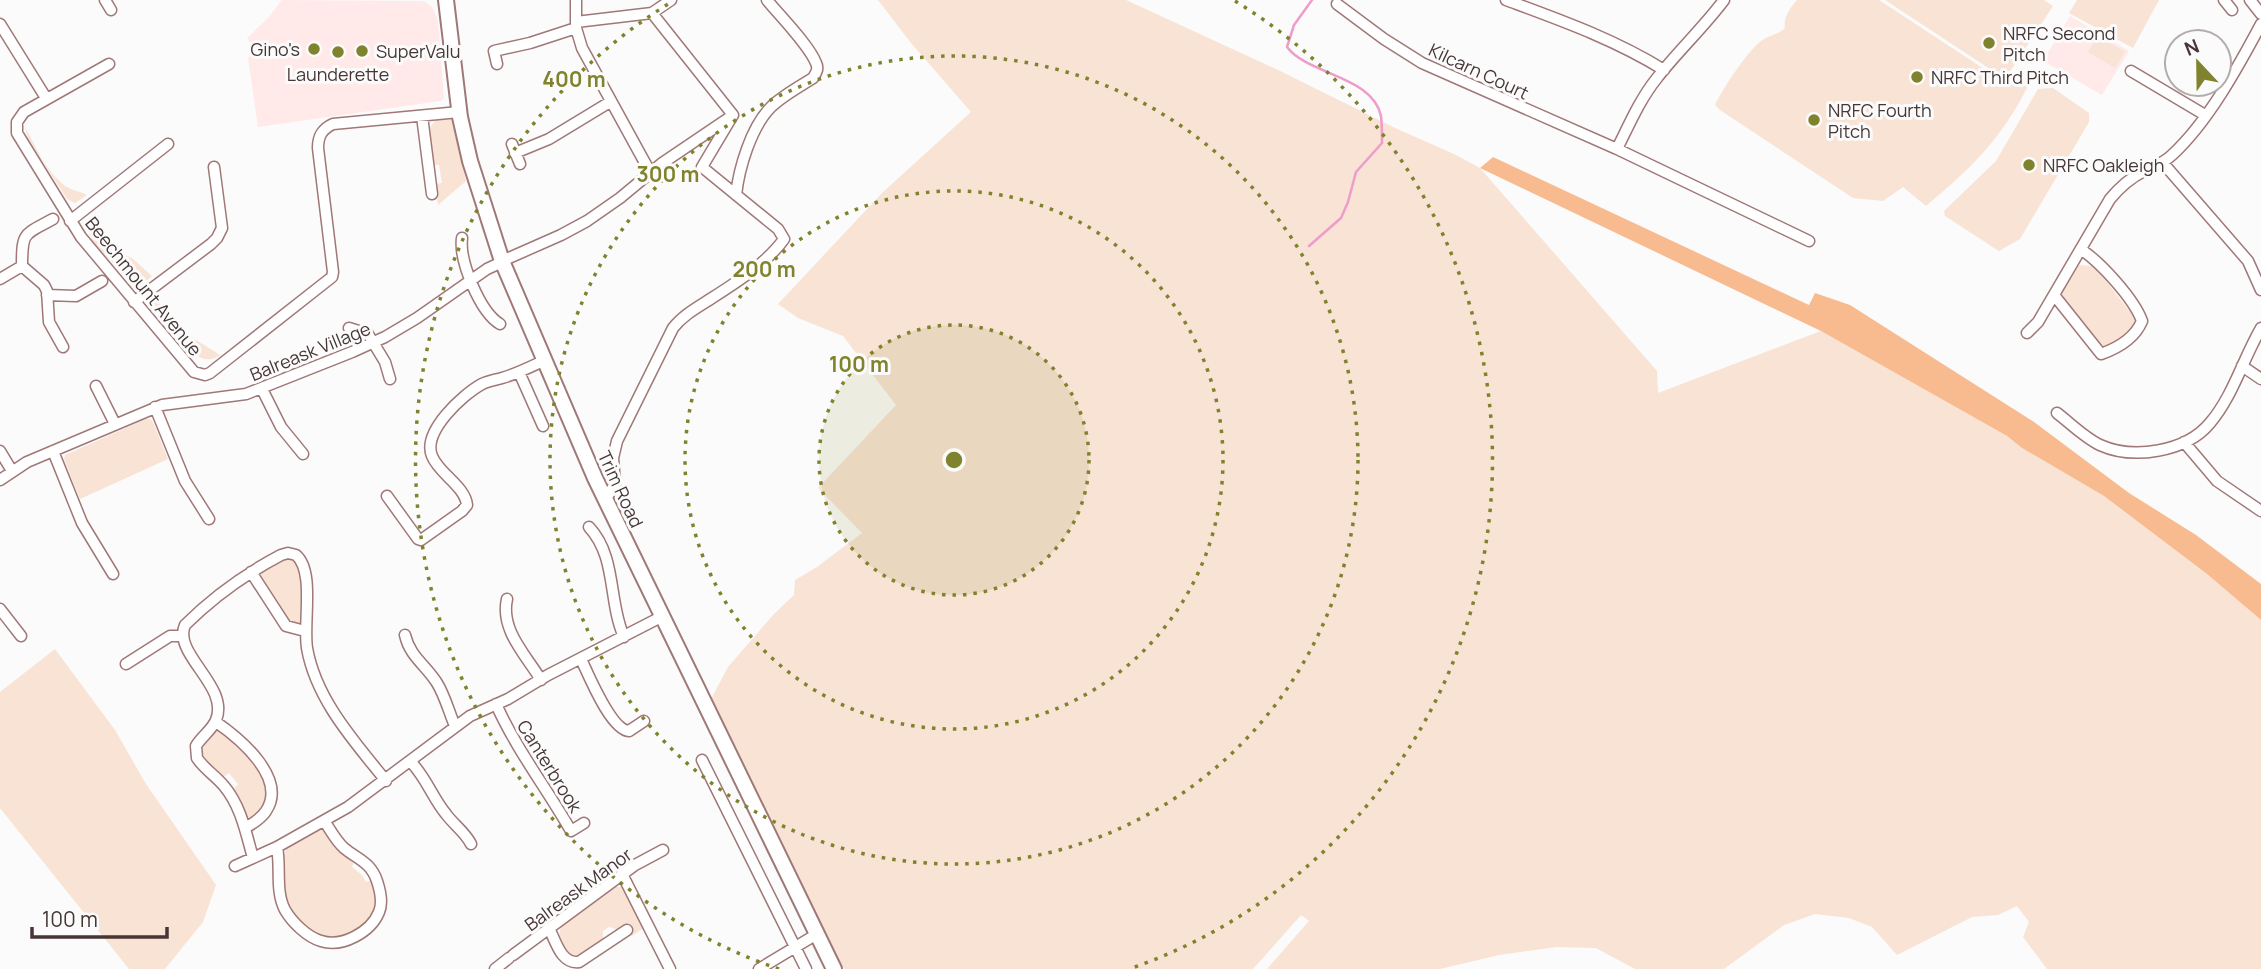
<svg xmlns="http://www.w3.org/2000/svg" width="2261" height="969" viewBox="0 0 2261 969" font-family="Manrope,sans-serif">
<style>
.built{fill:#ffeae9}
.green{fill:#f8e3d4}
.forest{fill:#f8bb8f}
.lines{fill:none;stroke-linecap:round;stroke-linejoin:round}
.stream{stroke:#ee9ccc;stroke-width:2.5}
.street-casing{stroke:#9f7877;stroke-width:13}
.secondary-casing{stroke:#9f7877;stroke-width:18}
.street{stroke:#fff;stroke-width:10}
.secondary{stroke:#fff;stroke-width:14}
.ring{fill:none;stroke:#80832d;stroke-width:3.5;stroke-dasharray:3.5 7}
.poi-dot{fill:#80832d;stroke:#fbfbfb;stroke-width:2.5}
.labels{text-anchor:middle;dominant-baseline:central;stroke-width:6;stroke-linejoin:round;paint-order:stroke}
.poi-label{font-size:18px;fill:#473636;stroke:#fbfbfb;text-anchor:start}
.street-label{font-size:18px;fill:#473636;stroke:#fbfbfb}
.centre{fill:#80832d;stroke:#fbfbfb;stroke-width:3.5}
.ring-label{font-size:21px;text-anchor:middle;font-weight:bold;fill:#80832d;stroke:#fbfbfb;stroke-width:6;stroke-linejoin:round;paint-order:stroke}
</style>
<rect width="100%" height="100%" fill="#fbfbfb"/>
<!-- built -->
<path class="built" d="M282,0L424,1L432,7L438,20L444,98L440,101L258,127L248,58L255,50L247,38L268,18Z
M2070,16L2129,51L2102,95L2043,61Z"/>
<!-- green -->
<path class="green" d="M878,0H1126L1276,69L1395,128L1454,154L1480,168L1657,371L1658,393L1821,331L2007,436L2022,448L2104,496L2207,574L2261,620V969H2047L2023,937L2029,922L2017,906L1998,915L1972,917L1897,955L1872,927L1849,918L1815,914L1784,925L1724,969H1635L1596,948L1556,947L1499,955L1440,969H1267L1309,921L1301,915L1253,969H844L710,701L728,667L774,614L794,595L795,580L817,567L862,533L818,488L896,405L843,336L798,318L778,304L882,193L971,112L911,43Z
M1797,0H1879L2004,82L2028,86C2000,141 1972,167 1926,206L1903,187L1883,201L1853,198L1720,110L1715,105C1722,90 1752,43 1766,38C1774,34 1777,35 1785,28C1783,18 1790,8 1797,0Z
M1885,0H2044L2053,6L2005,79Z
M2077,0H2159L2133,48L2069,13Z
M2098,36L2125,52L2115,68L2088,52Z
M2053,88L2089,113V122L2020,239L1999,251L1945,216L1944,211L1996,161L2038,89Z
M445,116L451,118L466,181L438,205L435,184L442,183L439,165H432L428,130L437,118Z
M25,127C36,147 47,174 67,187C73,191 80,191 87,195L75,203L67,199L28,138Z
M93,214L111,249L132,258L152,276C145,282 140,286 131,283L93,242L87,227Z
M2079,265L2092,266L2099,272L2138,322C2132,334 2115,345 2103,348L2062,297V292Z
M156,295C167,326 194,338 220,355C197,374 167,325 154,309L153,302Z
M146,419H150L153,422L168,459L80,499L64,459L65,455Z
M288,556L298,560L303,584L302,619L299,624L294,625L286,620L260,575L262,569Z
M55,649L115,730L146,784L216,885L203,922L165,969H129L0,808V692Z
M218,729C240,738 274,779 264,804C261,812 258,816 249,818C242,809 242,798 234,789L238,784L229,773L223,777L209,764L202,753L205,739Z
M322,829L355,860L352,867L362,875L366,882L373,880C374,887 378,895 378,901C378,910 371,919 365,924C344,942 322,942 302,924C294,917 287,907 284,897C281,882 282,862 286,848Z
M614,887H622L625,890L645,927L632,936L625,926L619,930L609,927L603,931V940L578,957L568,955L559,936L561,926Z"/>
<!-- forest -->
<path class="forest" d="M1493,157L1809,305L1815,293L1850,305L2034,422L2129,493L2196,535L2261,584V620L2207,574L2104,496L2022,448L2007,436L1821,331L1480,168Z"/>
<g class="lines">
<!-- stream -->
<path class="stream" d="M1309,246L1341,218L1348,202L1356,172L1382,143C1382,134 1382,124 1381,116C1373,76 1308,75 1287,47L1294,25L1312,0"/>
<!-- street casing -->
<g class="street-casing">
<path id="street" d="M105,0L111,10
M576,0V28L582,48L650,172
M1506,0C1560,20 1614,39 1664,70
M2224,0L2232,10
M2250,0L2261,14
M1337,4L1384,39L1422,63L1617,149L1809,241
M652,13L733,115
M576,22L652,13L671,0
M0,24L46,98
M109,64L24,112L17,122V133L81,237L194,372L205,375L210,373L332,277L333,272L318,148C318,136 322,129 333,124L459,112
M497,64L494,51L530,43L576,28
M2131,71L2205,115
M422,116L432,194
M512,144L520,164
M1617,149C1629,125 1640,99 1657,78C1678,51 1703,28 1724,0
M515,153L549,139L610,102
M2163,163L2248,261L2261,290
M736,195C739,168 751,127 771,107C782,96 799,87 813,78C816,73 819,69 816,63C809,45 780,16 767,0
M53,219C24,235 22,231 22,266L44,285L47,291L49,322L63,347
M70,221L168,144
M462,238C459,261 480,312 500,324
M502,261L561,235L587,221L620,198L661,164L729,118
M0,279L22,266
M47,295L76,296L102,281
M2054,295L2101,354C2118,348 2135,338 2142,321C2134,299 2102,264 2082,250
M134,302L211,244L217,238L222,228L214,167
M349,328L368,334L385,362L390,379
M2027,333L2038,322L2110,199C2120,187 2130,178 2144,171C2154,166 2164,163 2172,155C2208,122 2238,67 2261,24
M2242,366L2261,379
M519,372L543,426
M96,386L115,424
M262,389L281,427L303,454
M155,407L185,481L209,519
M2057,413C2070,423 2085,438 2100,445C2133,460 2186,452 2210,423C2233,396 2243,359 2261,328
M2184,442L2217,481L2261,511
M0,451L12,471
M53,451L82,523L113,574
M0,480L27,462L162,405L246,394L352,352L385,337L417,318L487,269L502,262
M387,496L418,539L421,540L462,511L467,505C465,486 439,474 432,456C422,432 462,395 482,384C488,381 495,380 502,378C516,374 530,367 543,361
M605,500L615,484L613,458L617,441L673,328C683,315 698,307 712,298C737,282 767,263 784,239L778,229L702,167L733,115
M589,527C617,557 608,601 624,637
M251,572L286,626L305,631
M507,599C500,630 526,655 541,680
M0,609L21,636
M405,635C410,657 426,665 437,683C445,696 449,712 455,726
M581,659C589,676 611,730 629,731L644,721
M126,664L170,636H182
M496,704C516,749 547,789 571,831L584,823
M216,722C239,738 288,778 266,811C261,819 252,824 245,828
M702,760L806,969
M411,762C427,779 432,797 446,814C454,825 465,832 471,844
M277,847C281,868 275,891 285,910C292,922 307,937 321,941C342,948 371,932 379,912C383,903 380,890 377,881C371,862 357,859 344,848C336,841 331,831 325,822
M253,858C246,833 241,806 224,786C216,776 204,769 197,758L196,746C201,737 212,730 216,720C230,686 172,654 185,625C213,597 245,574 281,555L288,553L296,555C315,571 303,623 307,648C316,700 355,742 386,781
M235,866L277,847L348,807L470,716L508,699L548,675L661,617
M622,874L670,969
M549,928C556,942 561,964 579,962L627,930
M513,955L635,865L663,850
M495,969L509,958
M759,969L817,934"/>
</g>
<!-- secondary casing -->
<g class="secondary-casing">
<path id="secondary" d="M446,0L460,117L470,161L502,261L595,478L834,969"/>
</g>
<!-- street -->
<use href="#street" class="street"/>
<!-- secondary -->
<use href="#secondary" class="secondary"/>
</g>
<!-- distance rings -->
<circle cx="954" cy="460" r="135" fill="#80832d" fill-opacity=".12"/>
<g class="ring">
<circle cx="954" cy="460" r="135"/>
<circle cx="954" cy="460" r="269"/>
<circle cx="954" cy="460" r="404"/>
<path d="M779 969A538 538 0 0 1 673 1M1235 1A538 538 0 0 1 1129 969"/>
</g>
<!-- markers -->
<g class="poi-dot">
<circle cx="1989" cy="43" r="7"/>
<circle cx="314" cy="49" r="7"/>
<circle cx="362" cy="51" r="7"/>
<circle cx="338" cy="52" r="7"/>
<circle cx="1917" cy="77" r="7"/>
<circle cx="1814" cy="120" r="7"/>
<circle cx="2029" cy="165" r="7"/>
</g>
<g class="labels">
<!-- poi labels -->
<g class="poi-label">
<text x="2003" y="33">NRFC Second<tspan x="2003" dy="21">Pitch</tspan></text>
<text x="300" y="49" text-anchor="end">Gino's</text>
<text x="376" y="51">SuperValu</text>
<text x="338" y="74" text-anchor="middle">Launderette</text>
<text x="1931" y="77">NRFC Third Pitch</text>
<text x="1828" y="110">NRFC Fourth<tspan x="1828" dy="21">Pitch</tspan></text>
<text x="2043" y="165">NRFC Oakleigh</text>
</g>
<!-- street labels -->
<g class="street-label">
<text transform="translate(1479 71) rotate(25)">Kilcarn Court</text>
<text transform="translate(144 286) rotate(51)">Beechmount Avenue</text>
<text transform="translate(310 351) rotate(-22)">Balreask Village</text>
<text transform="translate(621 489) rotate(65)">Trim Road</text>
<text transform="translate(550 766) rotate(58)">Canterbrook</text>
<text transform="translate(578 889) rotate(-36)">Balreask Manor</text>
</g>
</g>
<circle cx="954" cy="460" r="10" class="centre"/>
<g class="ring-label">
<text x="574" y="87">400 m</text>
<text x="668" y="182">300 m</text>
<text x="764" y="277">200 m</text>
<text x="859" y="372">100 m</text>
</g>
<!-- north arrow -->
<g transform="translate(2198 63) rotate(338)"><circle r="33" fill="#fbfbfb" stroke="#b3acac" stroke-width="2"/>
<path d="M0-5L12 26L0 18L-12 26Z" fill="#80832d"/>
<text y="-10" font-size="19" font-weight="bold" text-anchor="middle" fill="#473636">N</text>
</g>
<!-- scale -->
<path d="M32 927v10h135v-10" fill="none" stroke="#473636" stroke-width="3.5"/>
<text x="42" y="927" font-size="21" fill="#473636" stroke="#fbfbfb" stroke-width="5" paint-order="stroke">100 m</text>
</svg>
